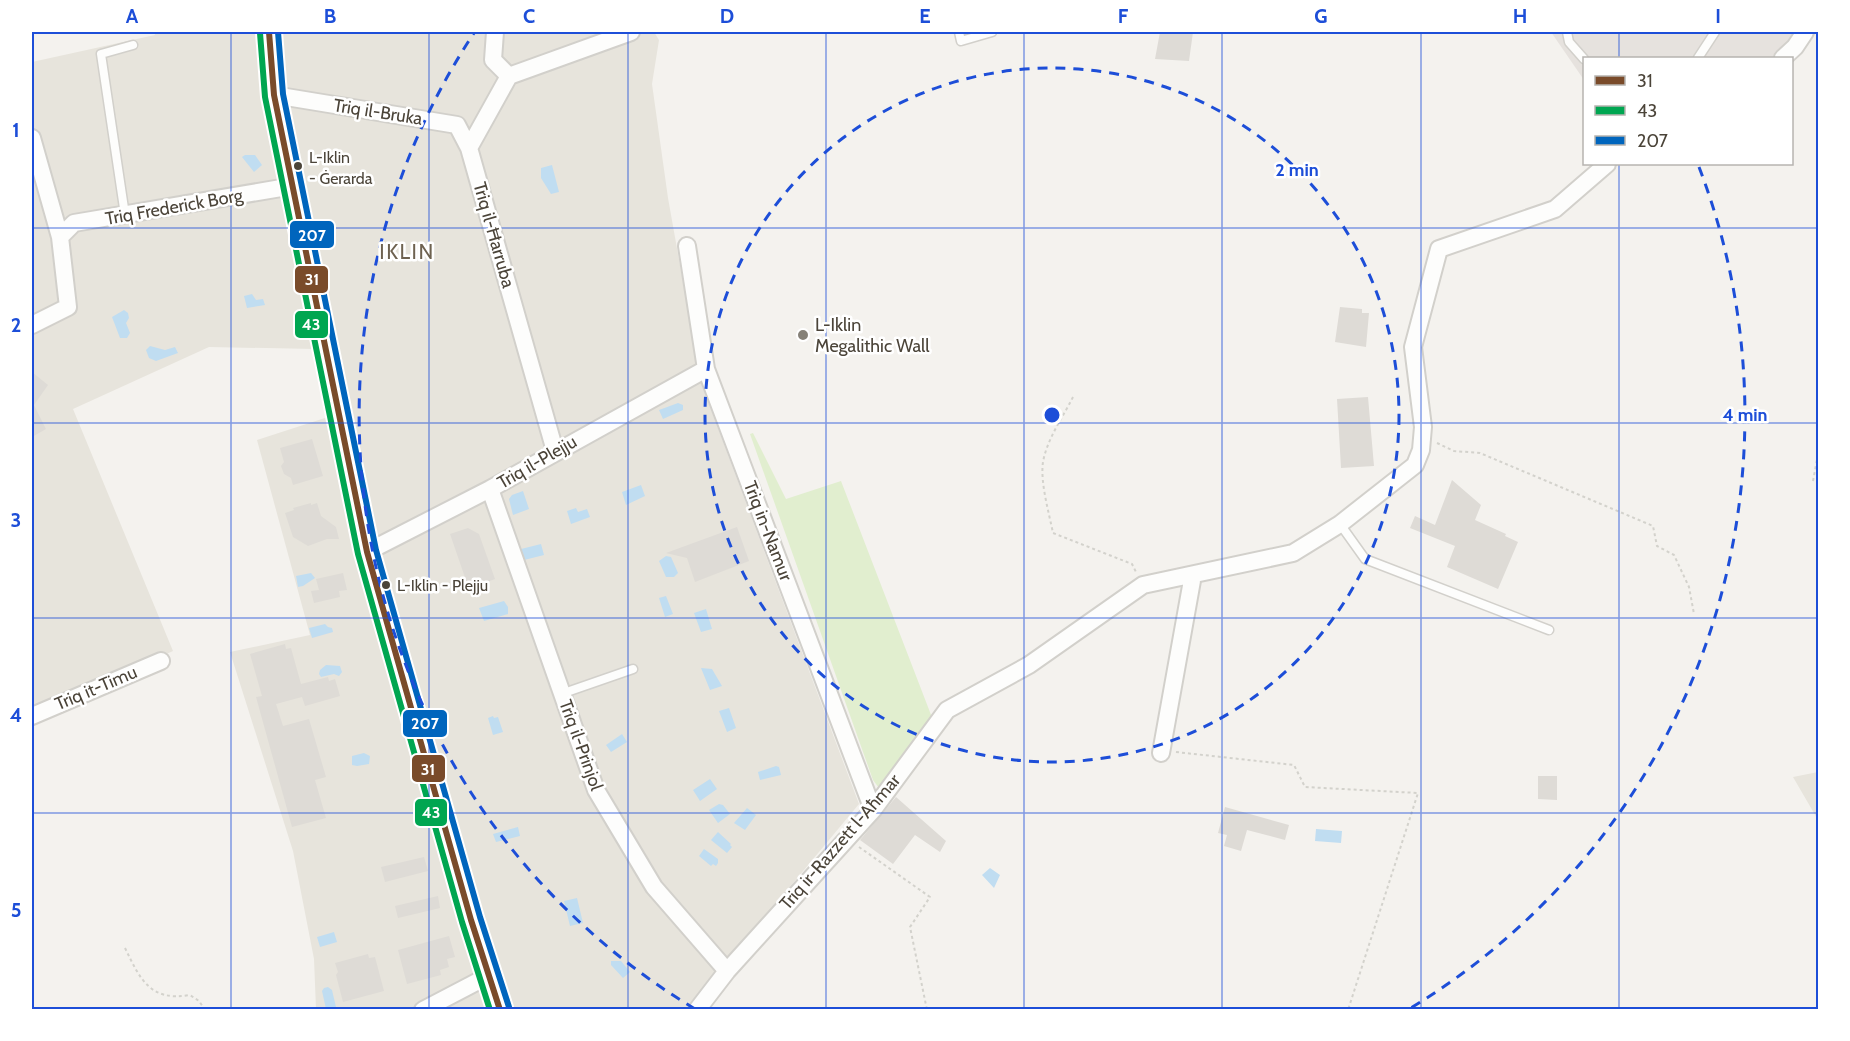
<svg xmlns="http://www.w3.org/2000/svg" width="1850" height="1041" viewBox="0 0 1850 1041" font-family="Cabin,sans-serif">
<style>
.residential{fill:#e7e4dc}
.industrial{fill:#e6e2de}
.green{fill:#e1eecf}
.water{fill:#c0ddf1}
.building{fill:#dedbd6}
.lines{fill:none;stroke-linecap:round;stroke-linejoin:round}
.lane-casing{stroke:#d2d0cb;stroke-width:11}
.street-casing{stroke:#d2d0cb;stroke-width:20}
.secondary-casing{stroke:#d3cfc5;stroke-width:27}
.path{stroke:#d3d2cc;stroke-width:2;stroke-dasharray:3 3;stroke-linecap:butt}
.lane{stroke:#fdfdfc;stroke-width:8}
.street{stroke:#fdfdfc;stroke-width:16}
.secondary{stroke:#f7f6f1;stroke-width:24}
.bus-1-casing{stroke:#fff;stroke-width:10}
.bus-2-casing{stroke:#fff;stroke-width:10}
.bus-3-casing{stroke:#fff;stroke-width:10}
.bus-1{stroke:#7a4b2a;stroke-width:6}
.bus-2{stroke:#00a651;stroke-width:6}
.bus-3{stroke:#0065bd;stroke-width:6}
.grid{fill:none;stroke:#1d4ed8;stroke-width:1.5;stroke-opacity:0.55}
.ring{fill:none;stroke:#1d4ed8;stroke-width:3;stroke-dasharray:10 8}
.bus-dot{fill:#4b4439;stroke:#fff;stroke-width:2}
.poi-dot{fill:#868178;stroke:#fff;stroke-width:2}
.labels{text-anchor:middle;dominant-baseline:central;stroke-width:5;stroke-linejoin:round;paint-order:stroke}
.bus-label{font-size:16px;fill:#4b4439;stroke:#fff;text-anchor:start}
.street-label{font-size:18px;fill:#4b4439;stroke:#fff}
.poi-label{font-size:18px;fill:#4b4439;stroke:#fff;text-anchor:start}
.quarter-label{font-size:21px;letter-spacing:1.5px;fill:#6e6250;stroke:#fff}
.centre{fill:#1d4ed8;stroke:#fff;stroke-width:3}
.ring-label{font-size:18px;text-anchor:middle;font-weight:bold;fill:#1d4ed8;stroke:#fff;stroke-width:5;stroke-linejoin:round;paint-order:stroke}
.line-badge{stroke:#fff;stroke-width:2}
.badge-label{font-size:16px;text-anchor:middle;font-weight:bold;fill:#fff}
.neatline{fill:none;stroke:#1d4ed8;stroke-width:2}
.grid-label{font-size:20px;text-anchor:middle;font-weight:bold;fill:#1d4ed8}
</style>
<rect width="100%" height="100%" fill="#f4f2ee"/>
<!-- residential -->
<path class="residential" d="M154,32H654L659,40L652,84L668,198L701,383L859,804L688,1009H316L314,959L293,851L230,652L310,635L257,440L328,417L315,349L209,347L73,409L173,651L32,716V62L155,35Z
M1818,772V820L1793,777Z"/>
<!-- industrial -->
<path class="industrial" d="M1551,32H1798L1775,58H1584V80Z"/>
<!-- green -->
<path class="green" d="M753,433L786,499L841,481L933,720L927,723L882,792L873,780L750,434Z"/>
<!-- water -->
<path class="water" d="M245,155H255L262,165L254,172L242,157Z
M552,165L559,192L551,194L541,178V168Z
M252,294L256,300L263,299L265,305L247,308L244,296Z
M124,310L128,313L129,318L126,323L130,333L127,338H120L112,317Z
M150,346L165,350L175,347L178,353L156,361L149,358L146,350Z
M678,403L683,405V410L663,419L659,410Z
M641,485L645,496L626,505L622,492Z
M523,491L529,509L513,515L509,499L512,495Z
M576,508L578,512L587,509L590,517L571,524L567,511Z
M541,544L544,555L524,560L521,549Z
M666,556L671,557L678,573L674,577H666L659,561Z
M311,573L315,578L303,586L298,587L296,576Z
M666,596L673,614L665,617L659,598Z
M504,601L508,607V614L484,621L479,608Z
M706,609L712,629L701,632L694,613Z
M325,624L328,627L332,628L333,632L312,638L309,628Z
M326,665L340,666L342,672L339,676L334,674L321,677L319,674L320,670Z
M701,668L712,669L722,686L710,690Z
M729,708L736,728L727,732L719,711Z
M493,716L494,718L498,717L503,732L493,735L488,718Z
M622,734L627,742L611,752L606,745Z
M364,753L370,756L369,764L357,766L352,765V756Z
M776,766L779,767L781,775L760,780L758,772Z
M710,779L717,789L700,801L693,790Z
M719,804L723,805L730,814L718,823L709,810Z
M747,808L756,815L745,830L734,823Z
M518,827L520,836L496,842L493,834Z
M1316,829L1342,831L1341,843L1315,841Z
M718,832L731,844L730,845L732,847L727,853L711,840Z
M704,849L718,859V863L716,866L713,864L711,866L699,856Z
M990,868L1000,875L994,888L982,875Z
M577,898L583,923L570,926L564,901Z
M334,932L337,942L320,947L317,937Z
M611,961H621L630,972L623,978L611,965Z
M328,987L332,990L336,1007L326,1009L322,991L324,988Z"/>
<!-- building -->
<path class="building" d="M1160,32H1193L1189,61L1155,59Z
M1340,307L1362,309V313H1369L1366,347L1335,342Z
M32,372L48,385L34,405L46,429L32,437Z
M1368,397L1374,466L1341,468L1337,399Z
M312,439L323,476L293,485L291,478L284,474L281,466L284,462L280,448Z
M1452,480L1481,505L1475,520L1506,534L1505,536L1518,542L1498,589L1447,567L1455,546L1410,528L1415,516L1435,525Z
M311,503V505L317,503L321,516L336,527L339,539H327L308,546L293,537L285,513L294,510L293,508Z
M737,527L749,561L695,582L687,558L666,553Z
M468,528L479,534L495,579L469,589L450,534Z
M343,573L347,590L339,591L340,597L314,603L311,591L319,590L316,579Z
M285,644L286,649L291,648L301,684L328,677L329,681L335,679L340,696L305,706L302,697L276,704L283,726L309,719L326,777L315,780L326,818L292,827L256,697L262,696L250,654Z
M1538,776H1557V800L1538,799Z
M896,797L946,841L940,852L915,835L893,864L860,840Z
M1225,807L1289,825L1285,840L1247,830L1241,851L1224,846L1227,835L1218,833Z
M424,857L428,871L385,882L381,867Z
M438,896L440,908L398,918L395,906Z
M449,936L455,957L447,959L449,967L440,970L441,975L407,984L398,950Z
M368,954L369,958L375,957L384,991L343,1002L336,975L338,972L335,963Z"/>
<g class="lines">
<!-- lane casing -->
<g class="lane-casing">
<path id="lane" d="M959,32L961,41L992,32
M1567,32L1569,42L1584,59
M1698,58L1715,32
M125,215L101,54L133,45
M1340,524L1365,559L1549,630
M561,694L633,669"/>
</g>
<!-- street casing -->
<g class="street-casing">
<path id="street" d="M1783,58L1795,47L1805,32
M509,76L631,32
M274,95L457,125L469,148L555,451
M32,138L60,237L68,307L32,325
M469,148L509,76L493,60L495,32
M60,237L74,223L293,186
M687,246L706,369L873,810
M490,489L596,790L654,887L727,971
M367,552L490,489L706,369
M32,716L161,661
M1161,753L1193,575
M423,1010L488,976
M697,1010L727,971L873,810L947,710L1029,665L1143,585L1293,553L1340,524L1415,465L1421,450L1423,427L1413,347L1439,249L1555,209L1607,164"/>
</g>
<!-- secondary casing -->
<g class="secondary-casing">
<path id="secondary" d="M269,32L274,95L367,552L471,920L500,1010"/>
</g>
<!-- path -->
<path class="path" d="M1073,397C1063,417 1047,439 1043,462C1040,482 1049,513 1053,533L1132,564L1136,572
M1437,443L1454,451L1480,453L1653,526L1657,546L1674,555L1689,587L1694,614
M1813,481L1818,454
M1176,752L1294,765L1305,787L1418,793L1348,1010
M859,847L930,897L910,927L927,1010
M125,948C140,979 150,1002 190,995L199,1001L205,1010"/>
<!-- lane -->
<use href="#lane" class="lane"/>
<!-- street -->
<use href="#street" class="street"/>
<!-- secondary -->
<use href="#secondary" class="secondary"/>
<!-- bus-1 casing -->
<g class="bus-1-casing">
<path id="bus-1" d="M269,32L274,95L367,552L471,920L500,1010"/>
</g>
<!-- bus-2 casing -->
<g class="bus-2-casing">
<path id="bus-2" d="M260,33L265,97L358,554L462,922L490,1010"/>
</g>
<!-- bus-3 casing -->
<g class="bus-3-casing">
<path id="bus-3" d="M278,32L283,94L376,550L480,917L509,1007"/>
</g>
<!-- bus-1 -->
<use href="#bus-1" class="bus-1"/>
<!-- bus-2 -->
<use href="#bus-2" class="bus-2"/>
<!-- bus-3 -->
<use href="#bus-3" class="bus-3"/>
</g>
<!-- grid -->
<path class="grid" d="M231,32V1010M429,32V1010M628,32V1010M826,32V1010M1024,32V1010M1222,32V1010M1421,32V1010M1619,32V58M1619,164V1010M32,228H1818M32,423H1818M32,618H1818M32,813H1818"/>
<!-- distance rings -->
<g class="ring">
<circle cx="1052" cy="415" r="347"/>
<path d="M695 1009A693 693 0 0 1 474 33M1699 167A693 693 0 0 1 1409 1009"/>
</g>
<!-- markers -->
<g class="bus-dot">
<circle cx="298" cy="166" r="5"/>
<circle cx="386" cy="585" r="5"/>
</g>
<circle class="poi-dot" cx="803" cy="335" r="6"/>
<g class="labels">
<!-- bus labels -->
<g class="bus-label">
<text x="309" y="157">L-Iklin<tspan x="309" dy="21">- Ġerarda</tspan></text>
<text x="397" y="585">L-Iklin - Plejju</text>
</g>
<!-- street labels -->
<g class="street-label">
<text transform="translate(378 112) rotate(9)">Triq il-Bruka</text>
<text transform="translate(174 207) rotate(-10)">Triq Frederick Borg</text>
<text transform="translate(494 235) rotate(74)">Triq il-Ħarruba</text>
<text transform="translate(537 462) rotate(-30)">Triq il-Plejju</text>
<text transform="translate(768 531) rotate(69)">Triq in-Namur</text>
<text transform="translate(96 688) rotate(-23)">Triq it-Timu</text>
<text transform="translate(581 745) rotate(70)">Triq il-Prinjol</text>
<text transform="translate(840 842) rotate(-49)">Triq ir-Razzett l-Aħmar</text>
</g>
<!-- poi labels -->
<g class="poi-label">
<text x="815" y="325">L-Iklin<tspan x="815" dy="21">Megalithic Wall</tspan></text>
</g>
<!-- quarter labels -->
<g class="quarter-label">
<text x="407" y="251">IKLIN</text>
</g>
</g>
<circle cx="1052" cy="415" r="9" class="centre"/>
<g class="ring-label">
<text x="1297" y="176">2 min</text>
<text x="1745" y="421">4 min</text>
</g>
<g class="line-badge">
<rect x="289" y="220" width="46" height="29" rx="6" fill="#0065bd"/>
<rect x="294" y="265" width="35" height="29" rx="6" fill="#7a4b2a"/>
<rect x="294" y="310" width="35" height="29" rx="6" fill="#00a651"/>
<rect x="402" y="709" width="46" height="29" rx="6" fill="#0065bd"/>
<rect x="411" y="754" width="35" height="29" rx="6" fill="#7a4b2a"/>
<rect x="414" y="798" width="34" height="29" rx="6" fill="#00a651"/>
</g>
<g class="badge-label">
<text x="312" y="241">207</text>
<text x="312" y="285">31</text>
<text x="311" y="330">43</text>
<text x="425" y="729">207</text>
<text x="428" y="775">31</text>
<text x="431" y="818">43</text>
</g>
<!-- border -->
<rect width="1850" height="1041" fill="none" stroke="#ffffff" stroke-width="66"/>
<!-- legend -->
<rect x="1583" y="57" width="210" height="108" fill="#ffffff" stroke="#b7b4b0" stroke-width="1.5"/>
<rect x="1595" y="76" width="30" height="9" fill="#7a4b2a" stroke="#b7b4b0" stroke-width="1.5"/>
<text x="1637" y="87" font-size="18" fill="#4b4439">31</text>
<rect x="1595" y="106" width="30" height="9" fill="#00a651" stroke="#b7b4b0" stroke-width="1.5"/>
<text x="1637" y="117" font-size="18" fill="#4b4439">43</text>
<rect x="1595" y="136" width="30" height="9" fill="#0065bd" stroke="#b7b4b0" stroke-width="1.5"/>
<text x="1637" y="147" font-size="18" fill="#4b4439">207</text>
<rect x="33" y="33" width="1784" height="975" class="neatline"/>
<g class="grid-label">
<text x="132" y="23">A</text>
<text x="330" y="23">B</text>
<text x="529" y="23">C</text>
<text x="727" y="23">D</text>
<text x="925" y="23">E</text>
<text x="1123" y="23">F</text>
<text x="1321" y="23">G</text>
<text x="1520" y="23">H</text>
<text x="1718" y="23">I</text>
<text x="16" y="137">1</text>
<text x="16" y="332">2</text>
<text x="16" y="527">3</text>
<text x="16" y="722">4</text>
<text x="16" y="917">5</text>
</g>
</svg>
